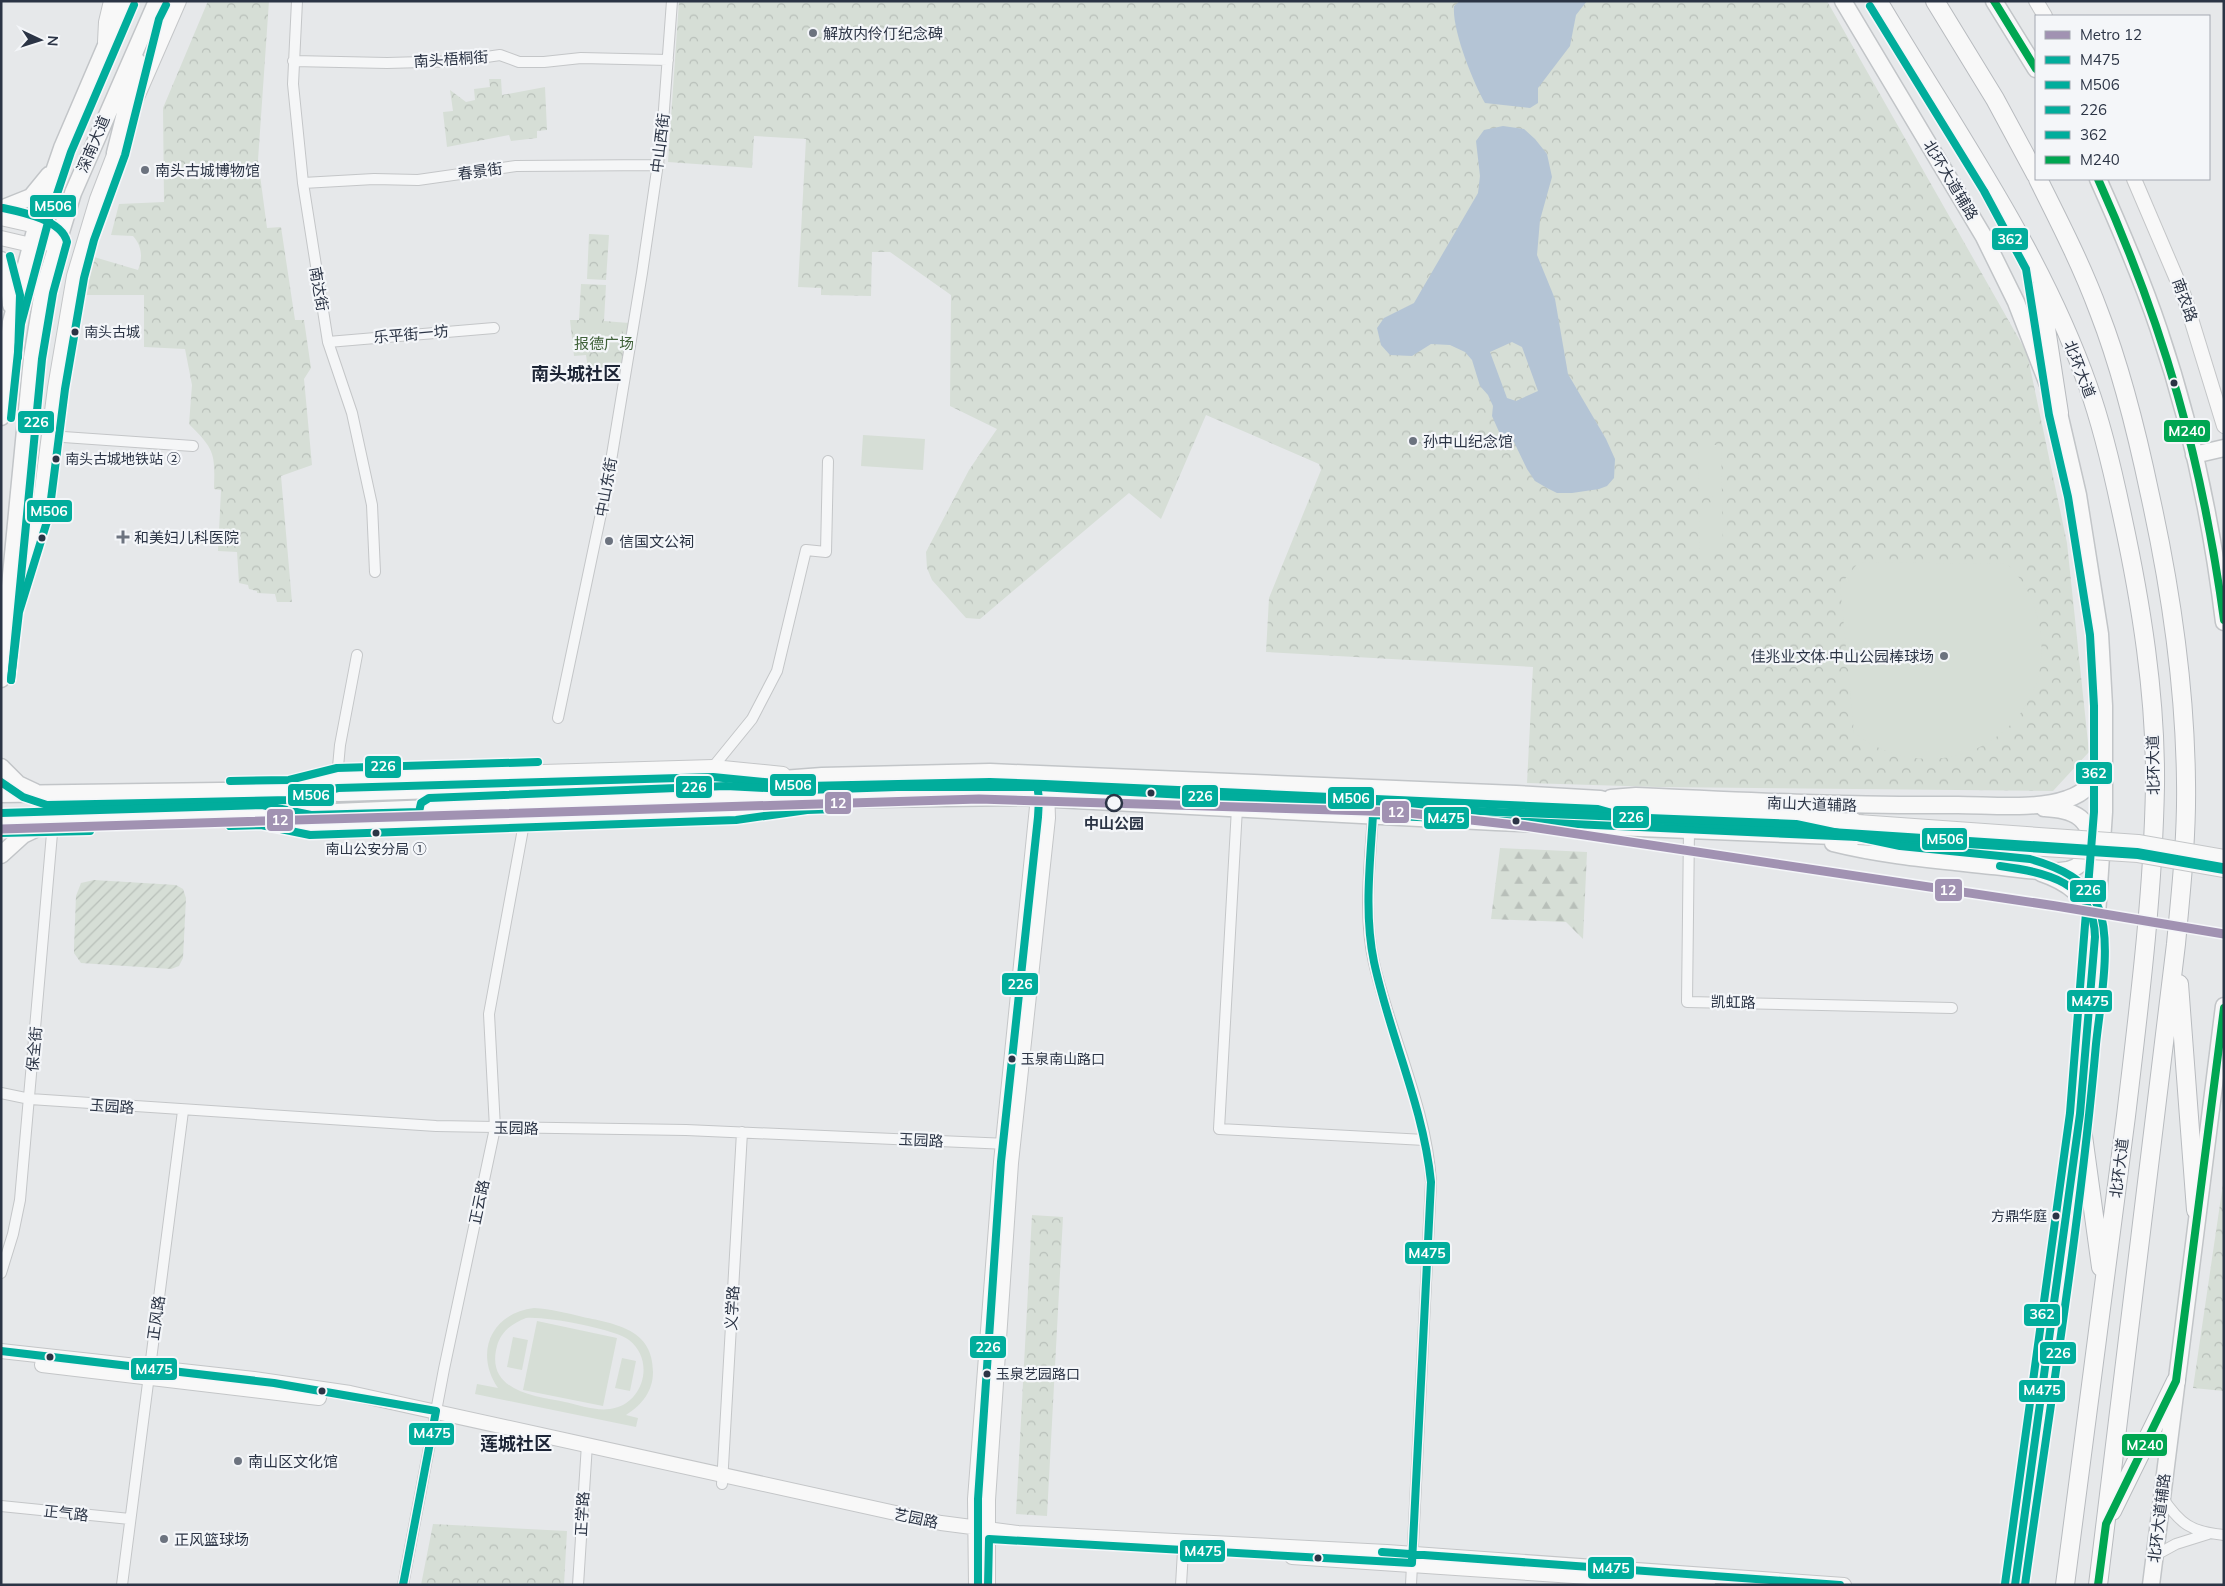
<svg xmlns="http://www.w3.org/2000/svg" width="2225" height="1586" viewBox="0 0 2225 1586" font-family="Mulish,'Noto Sans SC',sans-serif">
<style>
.forest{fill:url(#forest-firs)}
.park{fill:url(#park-crowns)}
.garden{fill:url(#garden-furrows)}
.pitch{fill:#d6ded6;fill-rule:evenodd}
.water{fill:#b4c4d5;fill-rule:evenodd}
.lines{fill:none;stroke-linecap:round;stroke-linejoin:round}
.street-casing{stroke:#c4c6c8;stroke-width:12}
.secondary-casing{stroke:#c4c6c8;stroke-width:16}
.primary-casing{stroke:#c2c5c8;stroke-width:19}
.highway-casing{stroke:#b8bbbf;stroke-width:20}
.street{stroke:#f5f6f7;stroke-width:10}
.secondary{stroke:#f8f8f8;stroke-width:14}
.primary{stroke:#f8f8f8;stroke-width:16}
.highway{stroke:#f8f8f8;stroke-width:18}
.secondary-bridge-casing{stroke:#c4c6c8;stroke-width:16;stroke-linecap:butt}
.secondary-bridge{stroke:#f8f8f8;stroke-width:14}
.bus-1-casing{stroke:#f4f6f9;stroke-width:11}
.bus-2-casing{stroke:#f4f6f9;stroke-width:11}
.bus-3-casing{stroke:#f4f6f9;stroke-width:11}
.bus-4-casing{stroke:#f4f6f9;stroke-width:11}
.bus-5-casing{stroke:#f4f6f9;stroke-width:11}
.bus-1{stroke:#01ad9c;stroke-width:8}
.bus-2{stroke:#01ad9c;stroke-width:8}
.bus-3{stroke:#01ad9c;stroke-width:8}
.bus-4{stroke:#01ad9c;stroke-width:8}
.bus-5{stroke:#00a651;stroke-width:8}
.metro-1-casing{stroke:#f4f6f9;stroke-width:12}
.metro-1{stroke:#a192b2;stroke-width:9}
.poi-dot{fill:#6c737f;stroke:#f4f6f9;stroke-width:2}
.bus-dot{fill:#2b3445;stroke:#f4f6f9;stroke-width:2}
.stop-dot{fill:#f4f6f9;stroke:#2b3445;stroke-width:2.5}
.labels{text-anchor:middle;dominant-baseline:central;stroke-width:4.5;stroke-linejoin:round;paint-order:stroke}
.bus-label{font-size:14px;fill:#2b3445;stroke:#f4f6f9;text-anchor:start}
.poi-label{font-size:15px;fill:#2b3445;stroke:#f4f6f9;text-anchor:start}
.street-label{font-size:15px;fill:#2b3445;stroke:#f4f6f9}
.park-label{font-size:15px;fill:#3f6138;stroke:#f4f6f9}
.stop-label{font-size:15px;font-weight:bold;fill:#2b3445;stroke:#f4f6f9}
.quarter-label{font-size:18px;font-weight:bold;fill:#1d2536;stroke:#f4f6f9}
.line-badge{stroke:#f4f6f9;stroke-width:2}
.badge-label{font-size:14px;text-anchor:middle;font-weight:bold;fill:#fff}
</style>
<defs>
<pattern id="forest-firs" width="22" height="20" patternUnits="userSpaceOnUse" patternTransform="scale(1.25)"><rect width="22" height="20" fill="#d6ded6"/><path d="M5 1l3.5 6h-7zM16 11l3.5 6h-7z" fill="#b8bfb9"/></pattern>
<pattern id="park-crowns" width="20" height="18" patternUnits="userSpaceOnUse" patternTransform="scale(1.25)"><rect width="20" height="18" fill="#d6ded6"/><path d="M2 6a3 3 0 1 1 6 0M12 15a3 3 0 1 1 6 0" fill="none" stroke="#b8bfb9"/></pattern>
<pattern id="garden-furrows" width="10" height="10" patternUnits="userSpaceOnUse" patternTransform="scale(1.25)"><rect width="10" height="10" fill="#d6ded6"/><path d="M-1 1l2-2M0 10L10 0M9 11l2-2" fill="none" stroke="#b8bfb9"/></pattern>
</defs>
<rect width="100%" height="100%" fill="#e6e8ea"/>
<!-- forest -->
<path class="forest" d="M1500,848L1587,852L1583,939L1566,922L1491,919Z"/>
<!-- park -->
<path class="park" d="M208,1H269L258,160L267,228L281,227L295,320H304L311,368L304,379L312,465L281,476L292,602H277L275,594L257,593V591L249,589L248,585L239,583L237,552L218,551L221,490L214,489C215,453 215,450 189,424L192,385L185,349L144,347V295H83L94,257L138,270C143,258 142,246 133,236L111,235L119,204L164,202L163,108Z
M679,1H1827L2027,353L2067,543L2089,752L2053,791L1658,787L1527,783L1533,667L1266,652L1269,598L1321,470L1319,464L1206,415L1161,519L1129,493L980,619L966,618L932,580L927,568L926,552L969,470L997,429L950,406L951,295L890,252H872L871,296L821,295V288L798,287L806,139L754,136L752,168L668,162Z
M489,79H501L502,95L545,87L547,130L537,131V138L511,141L509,135L447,147L443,112L453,111L450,90L466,102L475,100L474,89L490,87Z
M589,234L609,235L606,280L587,279Z
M581,284L606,285L604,321L629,323L622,371L588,369L586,355L574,356L570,320H579Z
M2224,1177V1391L2193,1388Z
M1032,1215L1063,1217L1047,1516L1016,1514Z
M433,1524L567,1531L564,1585H421Z"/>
<!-- garden -->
<path class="garden" d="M94,880L176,885L183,889L186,898L183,958L179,966L171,969L81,963L74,953V947L76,896L81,883Z"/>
<!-- pitch -->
<path class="pitch" d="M579,325L622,328L621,350L578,348Z
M863,435L925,439L923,470L861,466Z
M1698,445H1721L1722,496L1699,497Z
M1722,502L1723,554H1700L1699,503Z
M1859,562L2007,564C2022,578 2032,596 2037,616C2067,725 1944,801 1854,733L1840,585Z
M534,1308C551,1309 567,1313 583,1317C616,1324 653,1329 653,1372C653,1391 642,1405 626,1415L638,1418L636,1427L475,1394L477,1384L498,1388C474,1353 491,1313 534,1308ZM526,1318C545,1316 615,1329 629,1340C656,1361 643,1405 610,1409C595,1411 579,1405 565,1402C534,1396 485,1391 497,1346C501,1331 513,1323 526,1318Z
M537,1321L617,1338L603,1406L523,1390Z
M513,1337L528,1340L522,1370L507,1367Z
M622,1358L636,1361L630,1391L615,1388Z"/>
<!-- water -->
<path class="water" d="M1460,1H1587L1576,15L1570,46L1538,88V103L1530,108L1485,103C1473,82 1452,30 1454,6Z
M1503,126L1524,129L1535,139L1547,154L1552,177L1540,220L1537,255L1555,299L1568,374L1606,439L1615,459L1614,478L1607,486L1599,489L1572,493H1557L1547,488L1535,481L1527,469L1514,442L1500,434L1492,416L1493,406L1488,395L1480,386L1472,360L1465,352L1450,345L1431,344L1412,356L1390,355L1381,345L1377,328L1384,318L1414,303L1478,193L1480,176L1476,141L1484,130ZM1512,342L1522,347L1538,391L1516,401L1507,398L1490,352Z"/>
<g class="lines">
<!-- street casing -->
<g class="street-casing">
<path id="street" d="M297,1L293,84L303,183L328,342L352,413L372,505L375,572
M293,61L387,63L459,61L500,55L519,62H544L581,58L668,60
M303,183L374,179L418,180L516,166L659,165
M328,342L494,328
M49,436L193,446
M558,718L607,485L642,273L662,136L672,1
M713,767L752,719L777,671L806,550L826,552L828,461
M337,778L340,745L357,655
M1237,808L1219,1129L1425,1140
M1373,815C1370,863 1363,915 1374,963C1390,1033 1427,1110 1431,1182L1411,1585
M1599,825L1600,799
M1689,829L1687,1002L1952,1008
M1,1093L30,1099L436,1126L686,1130L1008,1144
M1,1273L13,1234L20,1200L53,822
M722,1484L742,1132
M2162,1497C2180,1524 2191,1532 2224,1535
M1,1506L130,1519
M2154,1556L2176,1544L2208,1534
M122,1585L183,1111
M403,1585L444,1369L495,1128L489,1014L525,818
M578,1585L587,1444
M1181,1585L1183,1551"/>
</g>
<!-- secondary casing -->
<g class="secondary-casing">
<path id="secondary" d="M2036,1L2045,16
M105,42L106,22L111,1
M131,111L179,1
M2134,179L2184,296L2224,426
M1,218L36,226L57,242
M1,238L31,245L57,242
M13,597L39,513L55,388L74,276L97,199L119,142
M299,788L337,778L713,767L783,774
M275,818L310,825L736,810L782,804
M1,1351L254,1379L350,1393L941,1523L1018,1533L1387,1552L1844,1585
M42,1365L319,1398
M1292,1557L1708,1585
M976,1585L975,1499L1001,1162L1038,797L1045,774
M988,1585V1500L1011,1163L1048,818L1047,789"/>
</g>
<!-- primary casing -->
<g class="primary-casing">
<path id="primary" d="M1843,1L1984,237L2016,302L2059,413L2078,495L2100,634L2104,706V812L2095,944L2080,1114L2015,1585
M1994,1L2036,69
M115,153L138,62
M2098,179C2120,228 2142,279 2159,330C2191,424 2212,524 2224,622
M1,209L31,197L49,175
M1,260L8,276L11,305
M1,417L11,322L40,212L62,148L125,1
M2194,455L2224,448
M1,679L32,358L43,291L73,193L157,1
M1,767L18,784L35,792
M1,794L290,790L339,793L769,780L822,776L990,772L1516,794L1600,799L1635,809L1858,822
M1611,798L1636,796C1743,801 1850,806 1958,805C1990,805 2036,810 2067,799C2086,793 2095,781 2103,763
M1,823L262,815L726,796L806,800L1015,797L1496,822L1858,837
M1833,843C1885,856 1938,860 1992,866C2016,868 2044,874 2068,870C2091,865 2098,833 2080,818C2070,810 2056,809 2044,808
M1,855L23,835L44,825
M2041,873C2065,881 2090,897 2094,924
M2151,1585L2224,1006"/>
</g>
<!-- highway casing -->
<g class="highway-casing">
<path id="highway" d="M1878,1C1953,128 2039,247 2088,386C2103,428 2113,472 2122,515C2141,603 2156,695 2155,786C2153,897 2139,1006 2126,1116C2107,1272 2085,1428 2065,1585
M1935,1L1995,99L2036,175
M2038,179C2060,223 2082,266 2099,312C2122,371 2137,433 2150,495C2171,590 2185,685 2186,782C2187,836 2181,890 2176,944L2098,1585
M2040,289L2059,413
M2179,984L2196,1210
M2080,1114L2101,1267
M2112,1511L2176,1381"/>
</g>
<!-- street -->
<use href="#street" class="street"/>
<!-- secondary -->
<use href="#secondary" class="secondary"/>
<!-- primary -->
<use href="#primary" class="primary"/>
<!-- highway -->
<use href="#highway" class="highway"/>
<!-- secondary-bridge casing -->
<g class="secondary-bridge-casing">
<path id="secondary-bridge" d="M1858,822L2138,842L2224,857
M1858,837L2138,855L2224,870"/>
</g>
<!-- secondary-bridge -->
<use href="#secondary-bridge" class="secondary-bridge"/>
<!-- bus-1 casing -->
<g class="bus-1-casing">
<path id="bus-1" d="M2000,866C2045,872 2094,882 2095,937L2080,1114L2015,1585
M1,1351L274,1383L436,1411L403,1585
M1382,1552L1840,1585
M988,1585L989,1539L1412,1563L1431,1182C1423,1105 1390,1037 1374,962C1364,914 1370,864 1373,815L1858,837L2138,855L2224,870"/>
</g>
<!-- bus-2 casing -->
<g class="bus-2-casing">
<path id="bus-2" d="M11,418L21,324L50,215L71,152L134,5
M11,680L19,612L49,515L65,389L84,278L94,240L125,155L159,19L166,5
M1,782L23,797L47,805L290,800L338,788L713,777L806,786L990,782L1045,784L1598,809L1634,819L2137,852L2222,867
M230,826L261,825L310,835L736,820L807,810L835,809
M1,833L90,831"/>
</g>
<!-- bus-3 casing -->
<g class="bus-3-casing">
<path id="bus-3" d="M3,208C22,212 62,220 67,242L53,293L42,359L11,680
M10,256L20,295L18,357
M230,781L289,780L337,768L538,762
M1,813L262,805L311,815L419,812L421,803L429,798L726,786L806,790L897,787H1039L1496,812L1796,824L1900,846L2030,859C2059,867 2088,880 2099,909C2112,943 2100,1006 2096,1044C2080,1225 2050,1405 2025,1585
M978,1585V1499L1001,1162L1038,817L1039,799L1037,784"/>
</g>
<!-- bus-4 casing -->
<g class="bus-4-casing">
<path id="bus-4" d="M1870,6L1984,191L2026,269L2049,415L2068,497L2090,635L2094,706V812L2070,1113L2005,1584"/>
</g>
<!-- bus-5 casing -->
<g class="bus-5-casing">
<path id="bus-5" d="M1994,1L2036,69
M2098,179C2164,326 2202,460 2224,620
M2098,1585L2106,1524L2176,1381L2224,1008"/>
</g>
<!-- bus-1 -->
<use href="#bus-1" class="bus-1"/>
<!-- bus-2 -->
<use href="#bus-2" class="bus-2"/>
<!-- bus-3 -->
<use href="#bus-3" class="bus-3"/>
<!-- bus-4 -->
<use href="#bus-4" class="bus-4"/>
<!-- bus-5 -->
<use href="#bus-5" class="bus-5"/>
<!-- metro-1 casing -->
<g class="metro-1-casing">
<path id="metro-1" d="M1,829L979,799L1400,812L1524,826L2056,906L2224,934"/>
</g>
<!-- metro-1 -->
<use href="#metro-1" class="metro-1"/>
</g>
<!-- markers -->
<g class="poi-dot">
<circle cx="813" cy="33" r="5"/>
<circle cx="145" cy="170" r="5"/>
<circle cx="1413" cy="441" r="5"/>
<path d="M120.5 529.5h5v5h5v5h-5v5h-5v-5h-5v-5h5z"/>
<circle cx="609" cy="541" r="5"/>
<circle cx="1944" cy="656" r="5"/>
<circle cx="238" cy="1461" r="5"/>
<circle cx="164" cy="1539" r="5"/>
</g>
<g class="bus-dot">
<circle cx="75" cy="332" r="4.5"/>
<circle cx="2174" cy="383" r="4.5"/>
<circle cx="56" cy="459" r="4.5"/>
<circle cx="42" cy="538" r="4.5"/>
<circle cx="1151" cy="793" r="4.5"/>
<circle cx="1516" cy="821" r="4.5"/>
<circle cx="376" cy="833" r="4.5"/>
<circle cx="1012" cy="1059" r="4.5"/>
<circle cx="2056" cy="1216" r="4.5"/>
<circle cx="50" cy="1357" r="4.5"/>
<circle cx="987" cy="1374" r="4.5"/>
<circle cx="322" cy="1391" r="4.5"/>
<circle cx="1318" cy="1558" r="4.5"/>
</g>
<circle class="stop-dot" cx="1114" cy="803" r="8"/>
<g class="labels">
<!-- bus labels -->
<g class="bus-label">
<text x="84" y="332">南头古城</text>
<text x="65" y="459">南头古城地铁站 ②</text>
<text x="376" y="849" text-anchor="middle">南山公安分局 ①</text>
<text x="1021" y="1059">玉泉南山路口</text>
<text x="2047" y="1216" text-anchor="end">方鼎华庭</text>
<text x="996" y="1374">玉泉艺园路口</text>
</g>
<!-- poi labels -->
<g class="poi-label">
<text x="823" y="33">解放内伶仃纪念碑</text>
<text x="155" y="170">南头古城博物馆</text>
<text x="1423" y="441">孙中山纪念馆</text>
<text x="134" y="537">和美妇儿科医院</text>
<text x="619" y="541">信国文公祠</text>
<text x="1934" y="656" text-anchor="end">佳兆业文体·中山公园棒球场</text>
<text x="248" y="1461">南山区文化馆</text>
<text x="174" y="1539">正风篮球场</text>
</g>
<!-- street labels -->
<g class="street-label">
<text transform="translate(451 59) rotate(-4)">南头梧桐街</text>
<text transform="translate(660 143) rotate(-83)">中山西街</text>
<text transform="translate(93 144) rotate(-67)">深南大道</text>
<text transform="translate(480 171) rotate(-8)">春景街</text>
<text transform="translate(1951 180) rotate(59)">北环大道辅路</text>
<text transform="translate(319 289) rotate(80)">南达街</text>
<text transform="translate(2185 300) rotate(70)">南农路</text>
<text transform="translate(411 334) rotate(-5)">乐平街一坊</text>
<text transform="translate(2080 369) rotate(69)">北环大道</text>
<text transform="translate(606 487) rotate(-80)">中山东街</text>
<text transform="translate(2153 765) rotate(-91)">北环大道</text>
<text transform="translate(1812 804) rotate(2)">南山大道辅路</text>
<text transform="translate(1733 1002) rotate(1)">凯虹路</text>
<text transform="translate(34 1049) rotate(-85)">保全街</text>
<text transform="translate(112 1106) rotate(4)">玉园路</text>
<text transform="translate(516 1128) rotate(1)">玉园路</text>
<text transform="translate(921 1140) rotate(3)">玉园路</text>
<text transform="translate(2119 1168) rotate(-83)">北环大道</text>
<text transform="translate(479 1202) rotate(-78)">正云路</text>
<text transform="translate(732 1308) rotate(-87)">义学路</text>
<text transform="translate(156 1318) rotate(-82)">正风路</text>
<text transform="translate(66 1513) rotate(6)">正气路</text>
<text transform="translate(582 1514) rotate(-87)">正学路</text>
<text transform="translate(916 1518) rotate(12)">艺园路</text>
<text transform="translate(2159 1518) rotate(-83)">北环大道辅路</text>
</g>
<!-- park labels -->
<g class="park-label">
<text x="604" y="343">报德广场</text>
</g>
<!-- stop labels -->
<g class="stop-label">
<text x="1114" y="823">中山公园</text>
</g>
<!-- quarter labels -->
<g class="quarter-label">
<text x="576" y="373">南头城社区</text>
<text x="516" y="1443">莲城社区</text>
</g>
</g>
<g class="line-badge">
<rect x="29" y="194" width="48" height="24" rx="5" fill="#01ad9c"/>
<rect x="1991" y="227" width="38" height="24" rx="5" fill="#01ad9c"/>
<rect x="17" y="410" width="38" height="24" rx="5" fill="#01ad9c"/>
<rect x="2163" y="419" width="48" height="24" rx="5" fill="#00a651"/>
<rect x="26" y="499" width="47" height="24" rx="5" fill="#01ad9c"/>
<rect x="364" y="755" width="38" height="24" rx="5" fill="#01ad9c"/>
<rect x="2075" y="761" width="38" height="24" rx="5" fill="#01ad9c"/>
<rect x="769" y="773" width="48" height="24" rx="5" fill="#01ad9c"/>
<rect x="675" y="775" width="38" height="24" rx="5" fill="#01ad9c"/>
<rect x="287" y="783" width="48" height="24" rx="5" fill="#01ad9c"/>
<rect x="1181" y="784" width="38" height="24" rx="5" fill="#01ad9c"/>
<rect x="1327" y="786" width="48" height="24" rx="5" fill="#01ad9c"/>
<rect x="824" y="791" width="28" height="24" rx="5" fill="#a192b2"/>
<rect x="1381" y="800" width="29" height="24" rx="5" fill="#a192b2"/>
<rect x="1612" y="805" width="38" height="24" rx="5" fill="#01ad9c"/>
<rect x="1423" y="806" width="47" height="24" rx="5" fill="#01ad9c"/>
<rect x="266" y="808" width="28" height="24" rx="5" fill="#a192b2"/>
<rect x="1921" y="827" width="47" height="24" rx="5" fill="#01ad9c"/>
<rect x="1934" y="878" width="29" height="24" rx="5" fill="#a192b2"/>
<rect x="2069" y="879" width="38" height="24" rx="5" fill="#01ad9c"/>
<rect x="1001" y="972" width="38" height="24" rx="5" fill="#01ad9c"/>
<rect x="2066" y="989" width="47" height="24" rx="5" fill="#01ad9c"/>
<rect x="1404" y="1241" width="47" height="24" rx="5" fill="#01ad9c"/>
<rect x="2023" y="1303" width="38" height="24" rx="5" fill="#01ad9c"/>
<rect x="969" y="1335" width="38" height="24" rx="5" fill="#01ad9c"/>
<rect x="2039" y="1341" width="38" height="24" rx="5" fill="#01ad9c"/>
<rect x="130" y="1357" width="48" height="24" rx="5" fill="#01ad9c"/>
<rect x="2018" y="1379" width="48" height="24" rx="5" fill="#01ad9c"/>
<rect x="408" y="1422" width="47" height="24" rx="5" fill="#01ad9c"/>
<rect x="2121" y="1433" width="47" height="24" rx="5" fill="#00a651"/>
<rect x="1179" y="1539" width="47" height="24" rx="5" fill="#01ad9c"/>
<rect x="1587" y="1556" width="48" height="24" rx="5" fill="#01ad9c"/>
</g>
<g class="badge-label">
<text x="53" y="211">M506</text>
<text x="2010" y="244">362</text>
<text x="36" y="427">226</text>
<text x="2187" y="436">M240</text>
<text x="49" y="516">M506</text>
<text x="383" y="771">226</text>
<text x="2094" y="778">362</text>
<text x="793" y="790">M506</text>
<text x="694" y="792">226</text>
<text x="311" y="800">M506</text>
<text x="1200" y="801">226</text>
<text x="1351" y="803">M506</text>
<text x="838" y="808">12</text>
<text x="1396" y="817">12</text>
<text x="1631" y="822">226</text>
<text x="1446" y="823">M475</text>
<text x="280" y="825">12</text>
<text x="1945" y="844">M506</text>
<text x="1948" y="895">12</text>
<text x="2088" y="895">226</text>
<text x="1020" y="989">226</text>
<text x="2090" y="1006">M475</text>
<text x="1427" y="1258">M475</text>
<text x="2042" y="1319">362</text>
<text x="988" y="1352">226</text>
<text x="2058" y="1358">226</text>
<text x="154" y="1374">M475</text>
<text x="2042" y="1395">M475</text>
<text x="432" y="1438">M475</text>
<text x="2145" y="1450">M240</text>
<text x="1203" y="1556">M475</text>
<text x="1611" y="1573">M475</text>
</g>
<!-- border -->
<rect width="2225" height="1586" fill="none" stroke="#2b3445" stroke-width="5"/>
<!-- legend -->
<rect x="2035" y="15" width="175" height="165" fill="#f4f6f9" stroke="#a4a8b1"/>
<rect x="2045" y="31" width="25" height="8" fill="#a192b2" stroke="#a4a8b1"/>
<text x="2080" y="40" font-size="15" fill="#2b3445">Metro 12</text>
<rect x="2045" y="56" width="25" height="8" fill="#01ad9c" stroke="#a4a8b1"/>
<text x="2080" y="65" font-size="15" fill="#2b3445">M475</text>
<rect x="2045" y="81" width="25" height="8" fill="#01ad9c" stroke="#a4a8b1"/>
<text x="2080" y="90" font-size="15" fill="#2b3445">M506</text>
<rect x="2045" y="106" width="25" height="8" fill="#01ad9c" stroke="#a4a8b1"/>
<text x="2080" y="115" font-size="15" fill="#2b3445">226</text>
<rect x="2045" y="131" width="25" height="8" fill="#01ad9c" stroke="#a4a8b1"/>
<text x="2080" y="140" font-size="15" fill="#2b3445">362</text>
<rect x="2045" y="156" width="25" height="8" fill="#00a651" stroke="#a4a8b1"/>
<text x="2080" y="165" font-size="15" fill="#2b3445">M240</text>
<!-- north arrow -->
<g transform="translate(40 40) rotate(94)" stroke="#f4f6f9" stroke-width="4" paint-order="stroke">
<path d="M0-4L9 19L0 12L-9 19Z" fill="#2b3445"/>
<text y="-8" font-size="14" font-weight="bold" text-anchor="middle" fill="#2b3445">N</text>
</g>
</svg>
